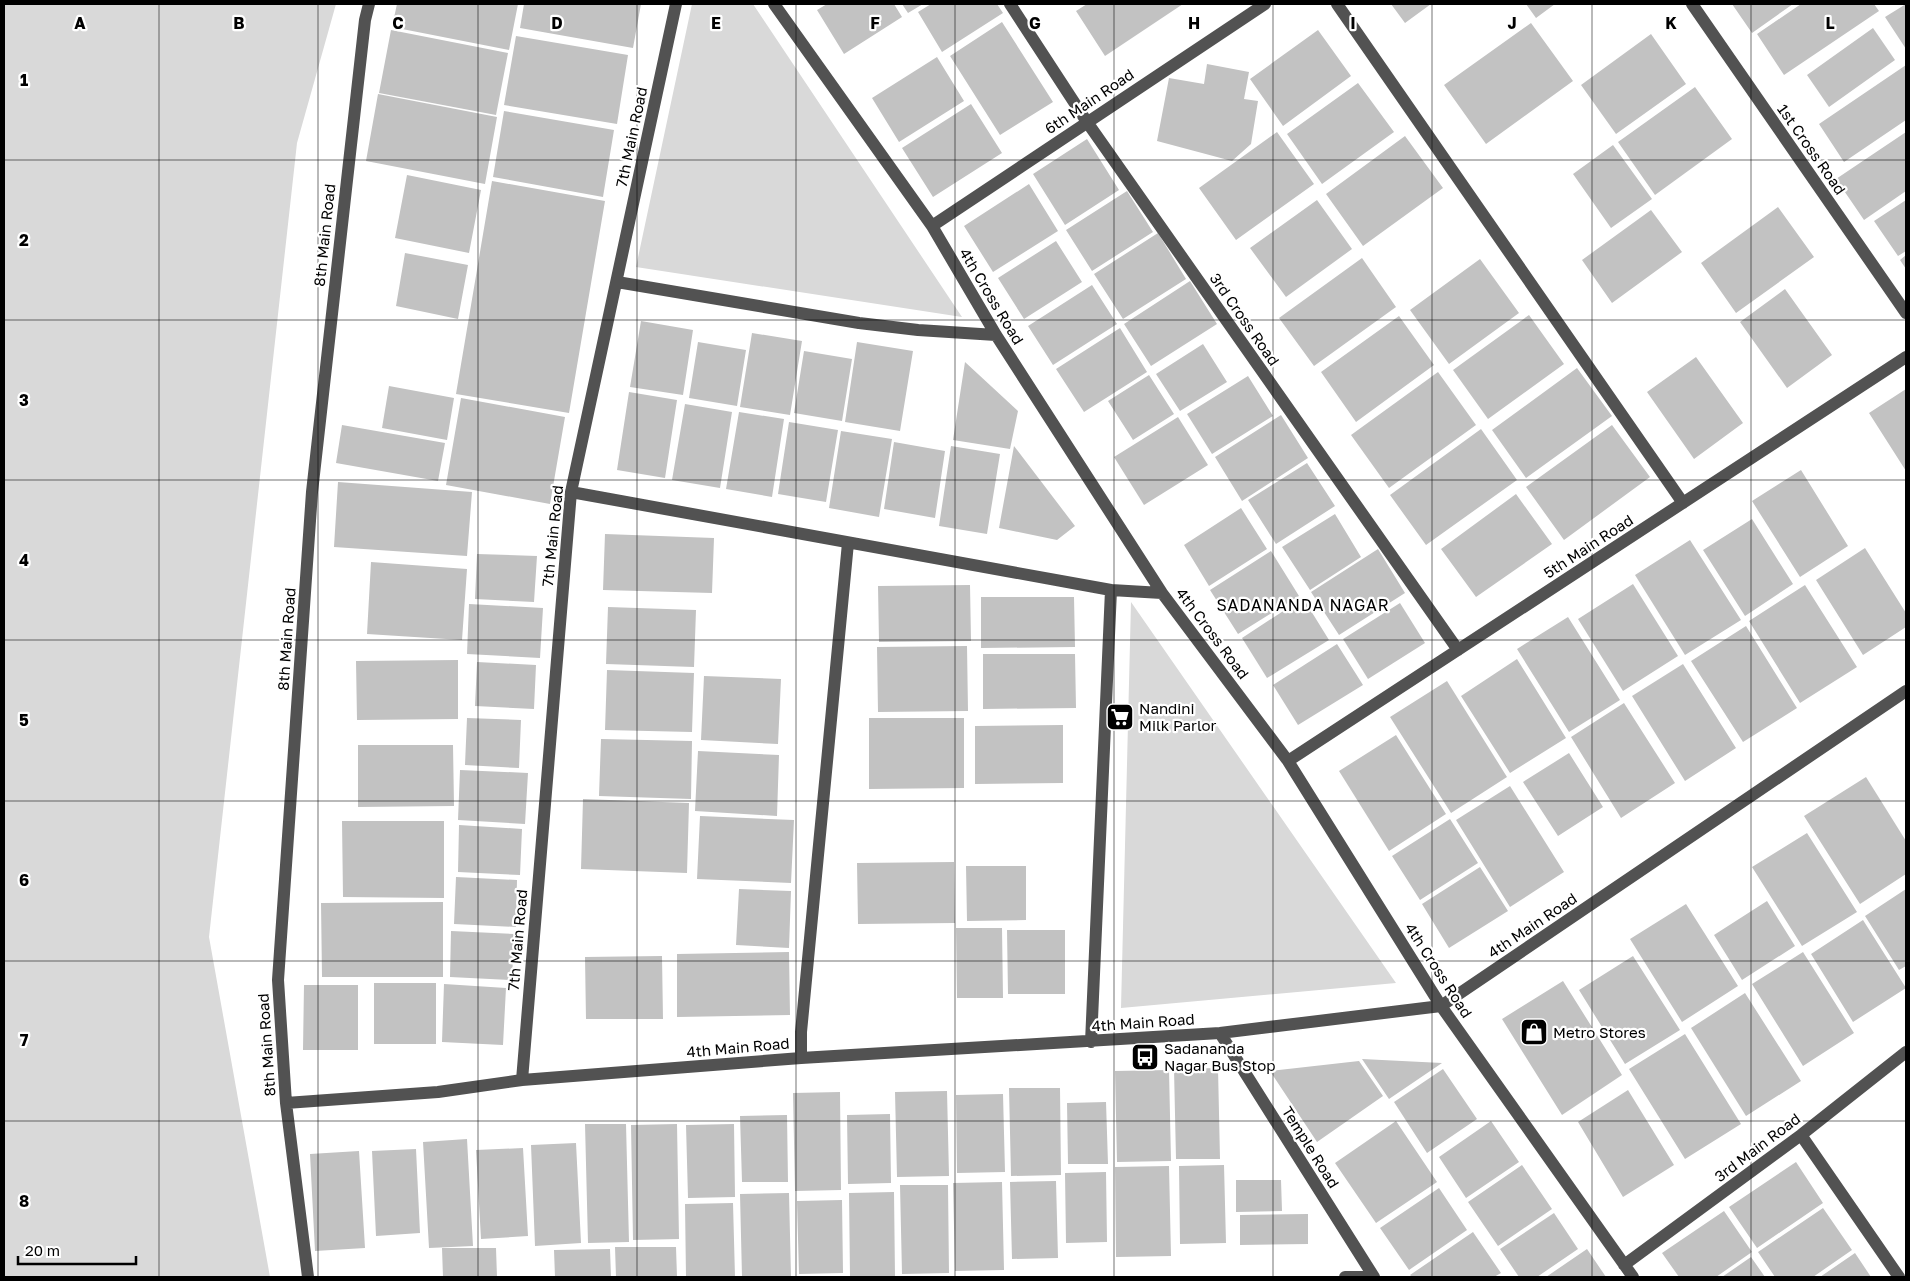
<svg xmlns="http://www.w3.org/2000/svg" width="1910" height="1281" viewBox="0 0 1910 1281" font-family="'Golos Text',sans-serif">
<style>
.green{fill:#d9d9d9}
.building{fill:#c2c2c2}
.lines{fill:none;stroke-linecap:round;stroke-linejoin:round}
.minor{stroke:#525252;stroke-width:12}
.grid{fill:none;stroke:#000;stroke-width:1;stroke-opacity:0.55}
.labels{text-anchor:middle;dominant-baseline:central;stroke-width:4.5;stroke-linejoin:round;paint-order:stroke}
.street-label{font-size:15px;fill:#000;stroke:#fff}
.poi-label{font-size:15px;fill:#000;stroke:#fff;text-anchor:start}
.neighbourhood-label{font-size:16px;letter-spacing:1px;fill:#000;stroke:#fff}
.grid-label{font-size:16px;text-anchor:middle;font-weight:bold;fill:#000;stroke:#fff;stroke-width:4.5;stroke-linejoin:round;paint-order:stroke}
</style>
<rect width="100%" height="100%" fill="#fff"/>
<!-- green -->
<path class="green" d="M4,4H336L297,143L209,937L270,1277H4Z
M692,4H753L962,317L636,267Z
M1131,602L1396,983L1121,1008Z"/>
<!-- building -->
<path class="building" d="M397,4H518L509,50L392,27Z
M524,4H641L633,48L520,28Z
M827,4H894L902,17L844,54L817,10Z
M902,4H923L908,13Z
M931,4H997L1003,13L942,52L918,12Z
M1087,4H1183L1105,56L1076,11Z
M1391,4H1431L1405,23Z
M1526,4H1555L1536,18Z
M1732,4H1793L1752,33Z
M1801,4H1874L1879,11L1784,75L1757,34Z
M1906,4V49L1885,17Z
M1002,22L1053,102L1000,135L950,56Z
M1531,23L1573,81L1486,144L1444,85Z
M1873,28L1895,60L1829,107L1807,75Z
M391,30L508,53L496,115L379,93Z
M1318,30L1351,76L1283,126L1250,79Z
M1651,34L1686,84L1616,134L1581,85Z
M516,36L628,55L617,124L504,105Z
M937,57L964,101L899,142L872,98Z
M1207,64L1249,72L1244,99L1258,101L1251,144L1232,161L1157,141L1169,78L1204,84Z
M1906,65V120L1844,162L1819,124Z
M1358,83L1394,132L1322,184L1287,134Z
M1695,87L1732,139L1655,195L1618,142Z
M378,94L497,117L485,184L366,161Z
M971,104L1002,153L933,197L902,148Z
M504,111L614,130L603,197L493,177Z
M1277,132L1314,184L1236,240L1199,188Z
M1906,132V191L1864,220L1836,179Z
M1405,136L1443,188L1363,246L1326,194Z
M1087,139L1119,190L1065,225L1033,174Z
M1613,145L1652,199L1611,228L1573,174Z
M407,175L481,190L469,253L395,238Z
M492,181L605,201L569,413L456,394Z
M1029,184L1058,231L993,272L964,226Z
M1127,191L1153,232L1092,271L1066,230Z
M1317,200L1352,249L1286,297L1250,248Z
M1906,200V251L1898,256L1874,221Z
M1778,207L1814,257L1736,313L1701,263Z
M1651,210L1682,252L1612,303L1582,260Z
M1158,233L1186,279L1123,319L1094,274Z
M1056,241L1082,282L1024,319L998,278Z
M405,253L468,265L458,319L396,306Z
M1906,255V269L1900,260Z
M1362,258L1396,307L1314,366L1279,318Z
M1480,259L1519,313L1449,364L1410,310Z
M1190,281L1217,324L1151,366L1124,324Z
M1092,285L1117,324L1053,365L1028,326Z
M1785,289L1832,355L1787,388L1740,322Z
M1529,315L1564,364L1488,419L1453,370Z
M1399,316L1434,365L1356,422L1321,372Z
M641,321L693,330L683,395L630,387Z
M1120,328L1147,372L1084,412L1056,369Z
M752,333L802,341L790,415L740,407Z
M698,342L746,350L737,406L689,398Z
M857,342L913,351L900,431L845,422Z
M1203,344L1227,382L1180,411L1156,374Z
M804,351L852,359L842,421L794,413Z
M1696,357L1743,423L1694,459L1647,392Z
M965,362L1018,411L1010,449L953,440Z
M1577,368L1612,416L1526,478L1492,430Z
M1438,372L1476,425L1389,488L1351,435Z
M1149,375L1174,414L1133,440L1108,401Z
M1248,376L1273,416L1212,454L1187,414Z
M389,386L454,398L447,440L382,428Z
M1906,389V471L1869,413Z
M629,392L677,400L665,478L617,470Z
M461,398L565,417L550,504L446,485Z
M685,404L732,412L720,488L672,480Z
M739,412L784,419L772,497L726,489Z
M1281,415L1308,458L1242,501L1215,457Z
M1178,417L1208,465L1144,505L1114,457Z
M789,422L838,430L826,502L778,494Z
M342,425L445,443L438,481L336,463Z
M1612,425L1650,477L1564,540L1526,487Z
M1481,429L1517,480L1426,545L1390,495Z
M841,431L892,439L879,517L829,508Z
M894,442L945,451L935,518L884,509Z
M951,446L1000,454L987,534L939,526Z
M1014,446L1075,526L1057,540L999,528Z
M1307,463L1335,506L1276,544L1248,500Z
M1801,470L1848,546L1800,577L1752,501Z
M338,482L472,492L467,556L334,547Z
M1516,494L1552,544L1476,597L1441,549Z
M1241,508L1267,549L1209,586L1184,545Z
M1335,514L1361,557L1310,590L1282,547Z
M1752,519L1793,584L1745,616L1703,550Z
M605,534L714,538L712,593L603,590Z
M1690,540L1741,620L1685,655L1635,575Z
M1865,548L1906,613V627L1863,655L1816,580Z
M1378,549L1405,593L1339,635L1311,592Z
M1271,551L1299,596L1238,634L1210,590Z
M477,554L537,556L534,602L475,599Z
M371,562L467,569L462,640L367,634Z
M1633,584L1678,656L1623,691L1578,619Z
M970,585L971,641L879,642L878,586Z
M1805,585L1857,667L1800,703L1749,621Z
M981,597H1074L1075,647L981,648Z
M1303,598L1329,640L1267,678L1242,638Z
M1400,603L1425,643L1368,679L1343,639Z
M469,604L543,608L540,658L467,654Z
M608,607L696,610L694,667L606,664Z
M1568,617L1620,700L1569,732L1517,649Z
M1746,626L1797,708L1743,742L1691,661Z
M1337,644L1363,685L1298,725L1273,685Z
M967,646L968,711L878,712L877,647Z
M983,654H1075L1076,708L983,709Z
M1517,659L1566,738L1510,773L1461,696Z
M458,660V719L357,720L356,661Z
M477,662L536,665L534,709L475,706Z
M1683,664L1736,748L1685,781L1632,696Z
M607,670L694,673L692,732L605,730Z
M704,676L781,679L778,744L701,740Z
M1447,681L1507,777L1451,813L1390,717Z
M1624,703L1675,783L1621,818L1571,737Z
M467,718L521,720L519,768L465,765Z
M869,718H964V788L869,789Z
M1063,725V783L975,784V726Z
M1396,735L1446,814L1389,851L1339,771Z
M601,739L692,741L691,799L599,796Z
M358,745H453L454,806L358,807Z
M698,751L779,755L777,816L695,811Z
M1569,753L1603,807L1558,836L1523,782Z
M460,770L528,773L525,824L458,820Z
M1866,777L1906,841V874L1860,904L1804,816Z
M1510,786L1564,872L1510,907L1456,820Z
M583,799L689,803L687,873L581,869Z
M700,816L794,820L791,883L697,879Z
M1450,819L1478,863L1420,900L1392,856Z
M342,821H444V898L343,897Z
M459,825L522,829L520,875L458,872Z
M1807,833L1857,912L1802,946L1752,867Z
M954,862L955,923L858,924L857,863Z
M966,866H1026V920L967,921Z
M1480,867L1508,911L1449,948L1422,904Z
M456,877L517,880L516,927L454,924Z
M739,889L791,891L789,948L736,945Z
M1906,889V966L1899,970L1865,916Z
M1767,901L1795,946L1742,980L1714,935Z
M443,902V977H322L321,903Z
M1686,904L1738,986L1682,1022L1630,939Z
M1863,920L1906,988L1853,1022L1811,954Z
M956,928H1002L1003,998H957Z
M1007,930H1065V994H1008Z
M451,931L514,934L512,980L450,977Z
M789,952L790,1015L677,1017V954Z
M1803,952L1854,1033L1803,1066L1752,984Z
M662,956L663,1019H586L585,957Z
M1633,956L1680,1030L1625,1064L1579,990Z
M1563,981L1622,1075L1562,1115L1502,1019Z
M374,983H436V1044H374Z
M444,984L506,988L503,1045L442,1042Z
M304,985H358V1050H303Z
M1745,993L1801,1081L1746,1116L1691,1028Z
M1685,1034L1741,1124L1685,1159L1629,1069Z
M1362,1059L1442,1063L1389,1099Z
M1359,1061L1383,1096L1317,1142L1270,1071Z
M1218,1068L1220,1159H1176L1174,1069Z
M1443,1069L1477,1119L1427,1153L1394,1102Z
M1169,1070L1171,1161L1117,1162L1115,1071Z
M1009,1088H1060L1061,1175L1011,1176Z
M1628,1090L1674,1165L1623,1197L1578,1122Z
M947,1091L949,1176L897,1177L895,1092Z
M840,1092L841,1190L795,1191L793,1093Z
M1003,1094L1005,1172L957,1173L956,1095Z
M1106,1102L1108,1164H1068L1067,1103Z
M890,1114L891,1183L848,1184L847,1115Z
M787,1115L788,1182H742L740,1116Z
M1396,1121L1437,1182L1376,1223L1335,1163Z
M1491,1121L1519,1162L1466,1198L1439,1157Z
M585,1124H626L629,1242L588,1243Z
M677,1124L679,1239L633,1240L631,1125Z
M734,1124L735,1197L688,1198L686,1125Z
M467,1139L473,1246L429,1248L423,1142Z
M576,1143L581,1243L535,1246L531,1145Z
M523,1148L528,1236L481,1239L476,1150Z
M416,1149L420,1233L376,1236L372,1151Z
M359,1151L365,1248L315,1251L310,1154Z
M1796,1162L1823,1203L1757,1248L1729,1207Z
M1224,1165L1226,1243L1180,1244L1179,1166Z
M1522,1165L1552,1209L1498,1246L1468,1202Z
M1169,1166L1171,1256L1116,1257L1115,1167Z
M1106,1172L1107,1242L1066,1243L1065,1173Z
M1236,1180H1281L1282,1211L1236,1212Z
M1056,1181L1058,1258L1012,1259L1010,1182Z
M1002,1182L1004,1270L955,1271L953,1183Z
M900,1185H948L949,1273L902,1274Z
M1439,1188L1467,1230L1409,1270L1380,1228Z
M894,1192L895,1276L850,1277L849,1193Z
M789,1193L791,1277H742L740,1194Z
M842,1200L843,1273L799,1274L797,1201Z
M733,1203L735,1277H686L685,1204Z
M1823,1208L1852,1250L1813,1277H1775L1758,1252Z
M1724,1211L1752,1252L1716,1277H1679L1662,1253Z
M1554,1213L1578,1249L1537,1277H1519L1500,1249Z
M1308,1214V1244L1240,1245V1215Z
M1473,1232L1501,1273L1494,1277H1412L1410,1275Z
M615,1247H676L677,1277H616Z
M442,1248H496L497,1277H443Z
M610,1249L611,1277H555L554,1250Z
M1587,1249L1606,1277H1546Z
M1855,1253L1871,1277H1820Z
M1751,1257L1765,1277H1722Z"/>
<g class="lines">
<!-- minor -->
<path class="minor" d="M774,4L932,226L996,335L1162,593L1288,761L1441,1006L1633,1277
M1010,4L1087,122L1458,650
M1337,4L1683,503
M1692,4L1906,313
M932,226L1265,4
M617,282L859,323L918,330L996,335
M571,492L1111,590
M1288,761L1906,357
M1220,1033L1374,1277
M1091,1042L1111,590L1162,593
M801,1058V1032L848,543
M522,1080L571,492L676,4
M286,1103L438,1092L522,1080L801,1058L1220,1033L1441,1006L1906,691
M1801,1135L1899,1277
M1624,1265L1801,1135L1906,1052
M308,1277L286,1103L278,980L312,492L365,20L369,4
M1345,1277H1374"/>
</g>
<!-- grid -->
<path class="grid" d="M159,4V1277M318,4V1277M478,4V1277M637,4V1277M796,4V1277M955,4V1277M1114,4V1277M1273,4V1277M1432,4V1277M1592,4V1277M1751,4V1277M4,160H1906M4,320H1906M4,480H1906M4,640H1906M4,801H1906M4,961H1906M4,1121H1906"/>
<!-- icons -->
<defs>
<g id="supermarket-square" transform="scale(1.4375)"><rect x="-9" y="-9" width="18" height="18" rx="4" fill="#000" stroke="#fff"/><path d="M-6-5.5h2.5l.6 2H6L4.5 2H-2.5L-4.4-4H-6ZM-1.5 3.2a1.3 1.3 0 1 0 .1 0ZM3 3.2a1.3 1.3 0 1 0 .1 0Z" fill="#fff"/></g>
<g id="shop-square" transform="scale(1.4375)"><rect x="-9" y="-9" width="18" height="18" rx="4" fill="#000" stroke="#fff"/><path d="M-5-2.5h2.3a2.7 3.5 0 0 1 5.4 0H5L5.5 6h-11ZM-1.5-2.5h3a1.5 2.3 0 0 0-3 0Z" fill="#fff"/></g>
<g id="bus-square" transform="scale(1.4375)"><rect x="-9" y="-9" width="18" height="18" rx="4" fill="#000" stroke="#fff"/><path d="M-5-6H5V4H4V6H2V4H-2V6H-4V4H-5ZM-3.5-4V0h7V-4ZM-3.5 1.2v1.5H-2V1.2ZM2 1.2v1.5H3.5V1.2Z" fill="#fff"/></g>
</defs>
<g fill-rule="evenodd">
<use href="#supermarket-square" x="1120" y="717"/>
<use href="#shop-square" x="1534" y="1032"/>
<use href="#bus-square" x="1145" y="1057"/>
</g>
<g class="labels">
<!-- street labels -->
<g class="street-label">
<text transform="translate(1089 101) rotate(-34)">6th Main Road</text>
<text transform="translate(631 137) rotate(-78)">7th Main Road</text>
<text transform="translate(1812 149) rotate(55)">1st Cross Road</text>
<text transform="translate(324 235) rotate(-84)">8th Main Road</text>
<text transform="translate(992 296) rotate(59)">4th Cross Road</text>
<text transform="translate(1245 319) rotate(55)">3rd Cross Road</text>
<text transform="translate(552 536) rotate(-84)">7th Main Road</text>
<text transform="translate(1588 546) rotate(-33)">5th Main Road</text>
<text transform="translate(1213 633) rotate(53)">4th Cross Road</text>
<text transform="translate(286 639) rotate(-86)">8th Main Road</text>
<text transform="translate(1532 925) rotate(-34)">4th Main Road</text>
<text transform="translate(517 940) rotate(-85)">7th Main Road</text>
<text transform="translate(1439 970) rotate(57)">4th Cross Road</text>
<text transform="translate(1143 1022) rotate(-4)">4th Main Road</text>
<text transform="translate(266 1045) rotate(-94)">8th Main Road</text>
<text transform="translate(738 1047) rotate(-5)">4th Main Road</text>
<text transform="translate(1311 1147) rotate(58)">Temple Road</text>
<text transform="translate(1757 1147) rotate(-37)">3rd Main Road</text>
</g>
<!-- poi labels -->
<g class="poi-label">
<text x="1139" y="708">Nandini<tspan x="1139" dy="17">Milk Parlor</tspan></text>
<text x="1553" y="1032">Metro Stores</text>
<text x="1164" y="1048">Sadananda<tspan x="1164" dy="17">Nagar Bus Stop</tspan></text>
</g>
<!-- neighbourhood labels -->
<g class="neighbourhood-label">
<text x="1303" y="605">SADANANDA NAGAR</text>
</g>
</g>
<g class="grid-label">
<text x="80" y="29">A</text>
<text x="239" y="29">B</text>
<text x="398" y="29">C</text>
<text x="557" y="29">D</text>
<text x="716" y="29">E</text>
<text x="875" y="29">F</text>
<text x="1035" y="29">G</text>
<text x="1194" y="29">H</text>
<text x="1353" y="29">I</text>
<text x="1512" y="29">J</text>
<text x="1671" y="29">K</text>
<text x="1830" y="29">L</text>
<text x="24" y="86">1</text>
<text x="24" y="246">2</text>
<text x="24" y="406">3</text>
<text x="24" y="566">4</text>
<text x="24" y="726">5</text>
<text x="24" y="886">6</text>
<text x="24" y="1046">7</text>
<text x="24" y="1207">8</text>
</g>
<!-- border -->
<rect width="1910" height="1281" fill="none" stroke="#000000" stroke-width="10"/>
<!-- scale -->
<path d="M18 1256v8h118v-8" fill="none" stroke="#000000" stroke-width="2.5"/>
<text x="25" y="1256" font-size="15" fill="#000000" stroke="#ffffff" stroke-width="4" paint-order="stroke">20 m</text>
</svg>
